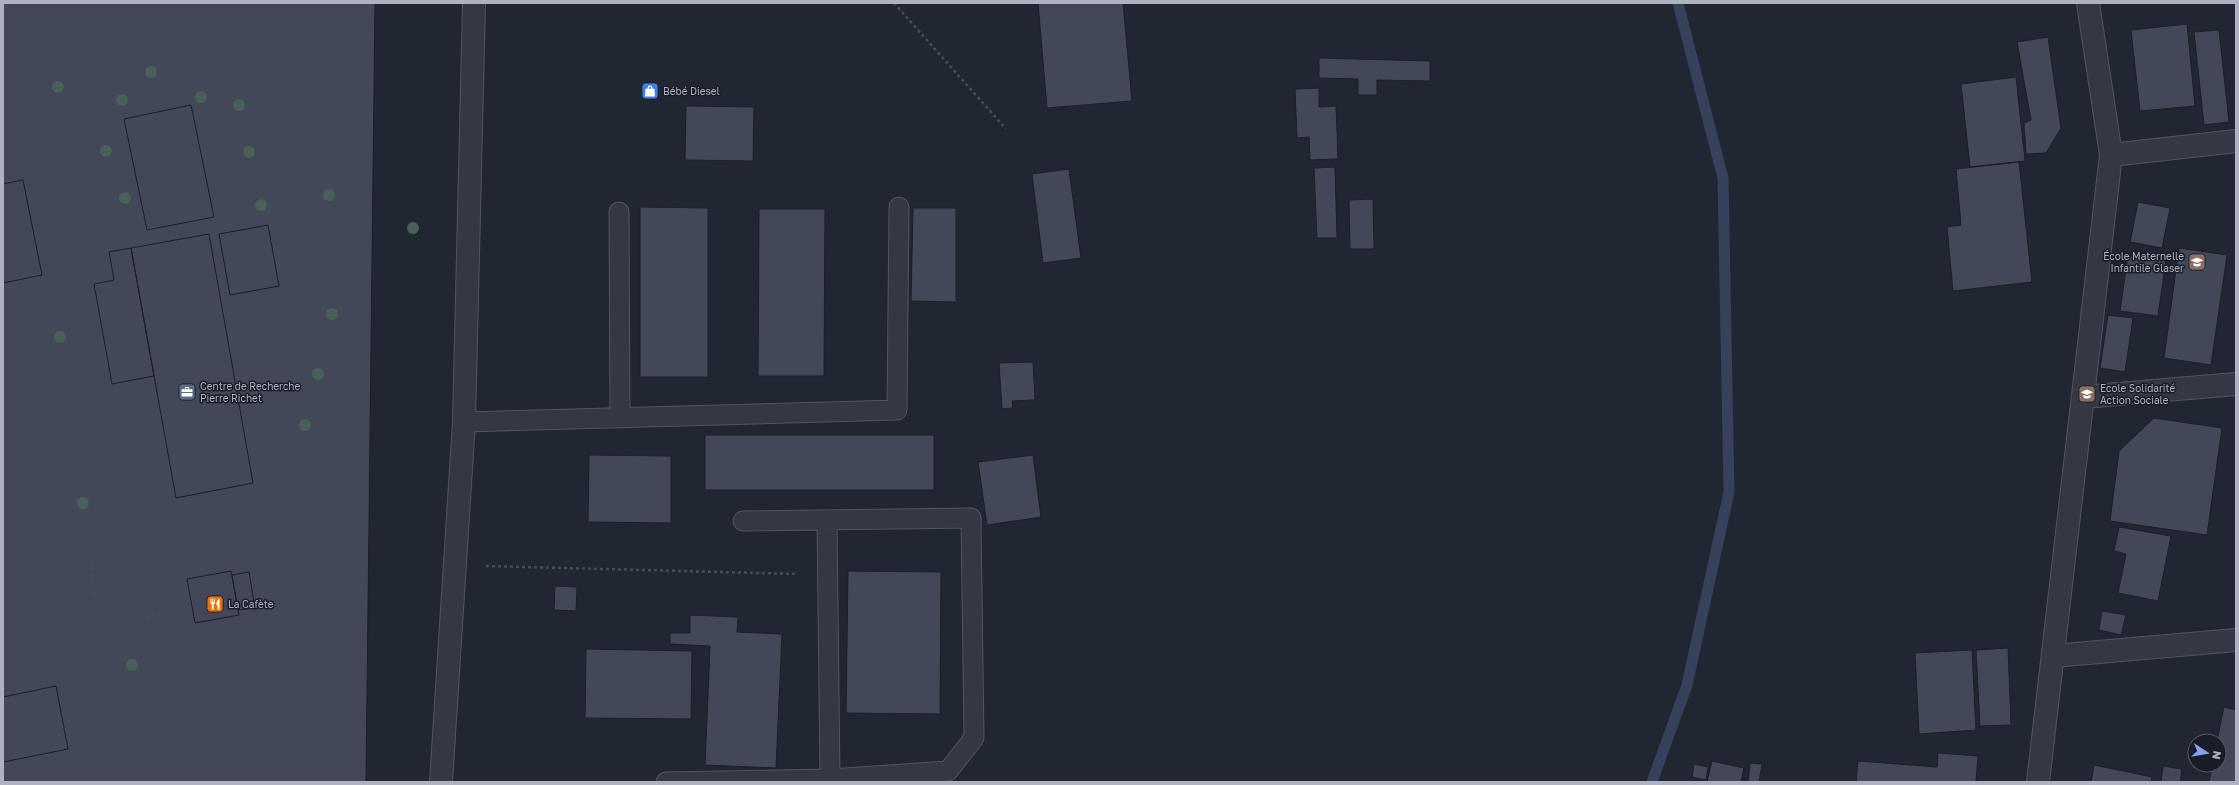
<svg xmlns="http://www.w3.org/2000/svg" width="2239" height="785" viewBox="0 0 2239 785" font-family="'Golos Text',sans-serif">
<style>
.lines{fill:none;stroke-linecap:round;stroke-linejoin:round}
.stream{stroke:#37415b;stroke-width:11}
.building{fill:#424858;stroke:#1b1f2a}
.service-casing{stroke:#515562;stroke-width:21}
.minor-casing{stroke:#515562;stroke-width:24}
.path{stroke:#424f54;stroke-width:2.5;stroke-dasharray:3 3;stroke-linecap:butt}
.service{stroke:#343844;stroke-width:19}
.minor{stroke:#343844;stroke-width:22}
.tree{fill:#486058}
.labels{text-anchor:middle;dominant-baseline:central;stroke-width:3;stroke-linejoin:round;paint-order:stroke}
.poi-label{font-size:10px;fill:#aeb2c1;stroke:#191d28;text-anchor:start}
</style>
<rect width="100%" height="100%" fill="#212633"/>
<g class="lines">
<!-- stream -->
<path class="stream" d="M1652,782L1687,685L1729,492L1723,178L1678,3"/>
</g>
<!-- building -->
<path class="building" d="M3,3H375L366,782H3Z
M1038,3H1123L1132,101L1047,108Z
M2187,24L2195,106L2140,111L2131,30Z
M2219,30L2229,122L2204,125L2194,32Z
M2048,37L2061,128L2046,153L2026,154L2024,123L2031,120L2017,42Z
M1319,58L1430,61V81L1377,80V95H1358V79L1319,78Z
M2016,77L2025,161L1970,167L1961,84Z
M1319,88V107L1336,106L1338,159L1310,160L1309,137L1297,138L1295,89Z
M191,105L214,217L147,230L124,119Z
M686,106L754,107L753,161L685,160Z
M2019,162L2032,282L1953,291L1947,227L1961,225L1956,169Z
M1335,167L1337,238H1317L1314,168Z
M1069,169L1081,258L1043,263L1032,174Z
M23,180L42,275L3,283V184Z
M1373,199L1374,249H1350L1349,200Z
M2138,202L2170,208L2162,248L2130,242Z
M640,207L708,208V377H640Z
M913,208H956V302L911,301Z
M759,209H825L824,376H758Z
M268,225L279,286L230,295L219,234Z
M209,234L253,483L176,498L131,248Z
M131,248L154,376L112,384L94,284L114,280L109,252Z
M2179,248L2227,255L2211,365L2164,358Z
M2128,255L2166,260L2158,316L2120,311Z
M2108,315L2133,318L2125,372L2100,368Z
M1033,362L1035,400L1012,401L1013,408L1002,409L999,363Z
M2154,418L2222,428L2207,535L2110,521L2119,451Z
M705,435H934V490H705Z
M589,455L671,456V523L588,522Z
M1033,455L1041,517L987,525L978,462Z
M2119,527L2171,536L2158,601L2118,593L2126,554L2114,551Z
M231,571L239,615L195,623L187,579Z
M848,571L941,572L940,714L846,713Z
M249,572L255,608L238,610L232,575Z
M555,586L577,587L576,611L554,610Z
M2102,611L2126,615L2121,635L2099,630Z
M690,615L738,617L737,632L782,634L776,768L705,765L710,646L670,644V633H690Z
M2008,648L2011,725L1980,726L1976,650Z
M586,649L692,651L691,719L585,718Z
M1972,650L1976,730L1919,734L1915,653Z
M56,686L68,749L3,762V697Z
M2224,707L2236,710V782H2209L2212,765H2219V741H2217Z
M1938,753L1978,756L1976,782H1856L1858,761L1937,767Z
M1712,761L1744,768L1741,782H1707Z
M1750,763L1762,764L1759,782H1748Z
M1694,764L1708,767L1706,780L1692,777Z
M2094,765L2152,777L2151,782H2091Z
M2163,766L2182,769L2180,782H2161Z"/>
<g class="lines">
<!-- service casing -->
<g class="service-casing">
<path id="service" d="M619,212L620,418
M464,422L897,410L899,207
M827,520L830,779
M666,782L830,779L948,771L974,738L971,518L743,521"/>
</g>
<!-- minor casing -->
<g class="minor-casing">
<path id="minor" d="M2111,155L2236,141
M2083,397L2236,384
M2053,656L2236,640
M441,782L464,422L474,3
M2038,782L2111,155L2088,3"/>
</g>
<!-- path -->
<path class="path" d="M894,3L1006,129
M90,550L95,598
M486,566L798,574
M140,619L182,610"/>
<!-- service -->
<use href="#service" class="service"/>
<!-- minor -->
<use href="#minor" class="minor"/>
</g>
<!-- trees -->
<g class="tree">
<circle cx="151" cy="72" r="6"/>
<circle cx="58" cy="87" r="6"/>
<circle cx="201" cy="97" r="6"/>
<circle cx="122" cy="100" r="6"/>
<circle cx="239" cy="105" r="6"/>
<circle cx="106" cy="151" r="6"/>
<circle cx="249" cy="152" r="6"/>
<circle cx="329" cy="195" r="6"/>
<circle cx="125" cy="198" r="6"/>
<circle cx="261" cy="205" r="6"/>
<circle cx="413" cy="228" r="6"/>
<circle cx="332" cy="314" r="6"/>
<circle cx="60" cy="337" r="6"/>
<circle cx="318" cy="374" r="6"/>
<circle cx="305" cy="425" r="6"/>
<circle cx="83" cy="503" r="6"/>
<circle cx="132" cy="665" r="6"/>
</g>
<!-- icons -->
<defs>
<g id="shop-square" transform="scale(0.9)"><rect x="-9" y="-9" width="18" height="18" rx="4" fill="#3f7fe0" stroke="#191d28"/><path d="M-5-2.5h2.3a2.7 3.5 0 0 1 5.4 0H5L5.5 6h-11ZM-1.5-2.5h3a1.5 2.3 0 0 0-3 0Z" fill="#fff"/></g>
<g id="school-square" transform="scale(0.9)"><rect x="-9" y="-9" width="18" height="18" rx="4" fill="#8d6e63" stroke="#191d28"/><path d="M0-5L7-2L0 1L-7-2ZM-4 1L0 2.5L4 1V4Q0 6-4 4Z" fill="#fff"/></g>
<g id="office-square" transform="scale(0.9)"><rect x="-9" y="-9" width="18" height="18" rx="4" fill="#5c6f8a" stroke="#191d28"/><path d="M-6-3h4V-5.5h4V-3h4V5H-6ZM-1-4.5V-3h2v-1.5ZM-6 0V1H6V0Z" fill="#fff"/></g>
<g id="restaurant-square" transform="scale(0.9)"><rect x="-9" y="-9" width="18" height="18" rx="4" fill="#e8710a" stroke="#191d28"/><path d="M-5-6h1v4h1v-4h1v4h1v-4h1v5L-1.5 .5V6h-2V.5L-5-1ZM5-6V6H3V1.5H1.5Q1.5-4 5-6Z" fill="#fff"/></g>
</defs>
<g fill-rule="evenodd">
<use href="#shop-square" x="650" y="91"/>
<use href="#school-square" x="2197" y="262"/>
<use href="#office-square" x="187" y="392"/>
<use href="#school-square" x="2087" y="394"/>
<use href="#restaurant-square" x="215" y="604"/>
</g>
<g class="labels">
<!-- poi labels -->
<g class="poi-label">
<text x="663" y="91">Bébé Diesel</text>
<text x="2184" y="256" text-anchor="end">École Maternelle<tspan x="2184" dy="12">Infantile Glaser</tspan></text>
<text x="200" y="386">Centre de Recherche<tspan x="200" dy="12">Pierre Richet</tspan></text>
<text x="2100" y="388">Ecole Solidarité<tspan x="2100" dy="12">Action Sociale</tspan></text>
<text x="228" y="604">La Cafète</text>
</g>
</g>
<!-- border -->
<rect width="2239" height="785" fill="none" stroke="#aeb2c1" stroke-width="8"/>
<!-- north arrow -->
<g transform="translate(2207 753) rotate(102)"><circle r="19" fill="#191d28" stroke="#555965"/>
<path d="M0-3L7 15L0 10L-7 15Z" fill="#87a0ed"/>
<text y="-6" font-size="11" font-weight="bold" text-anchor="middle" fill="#aeb2c1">N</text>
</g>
</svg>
